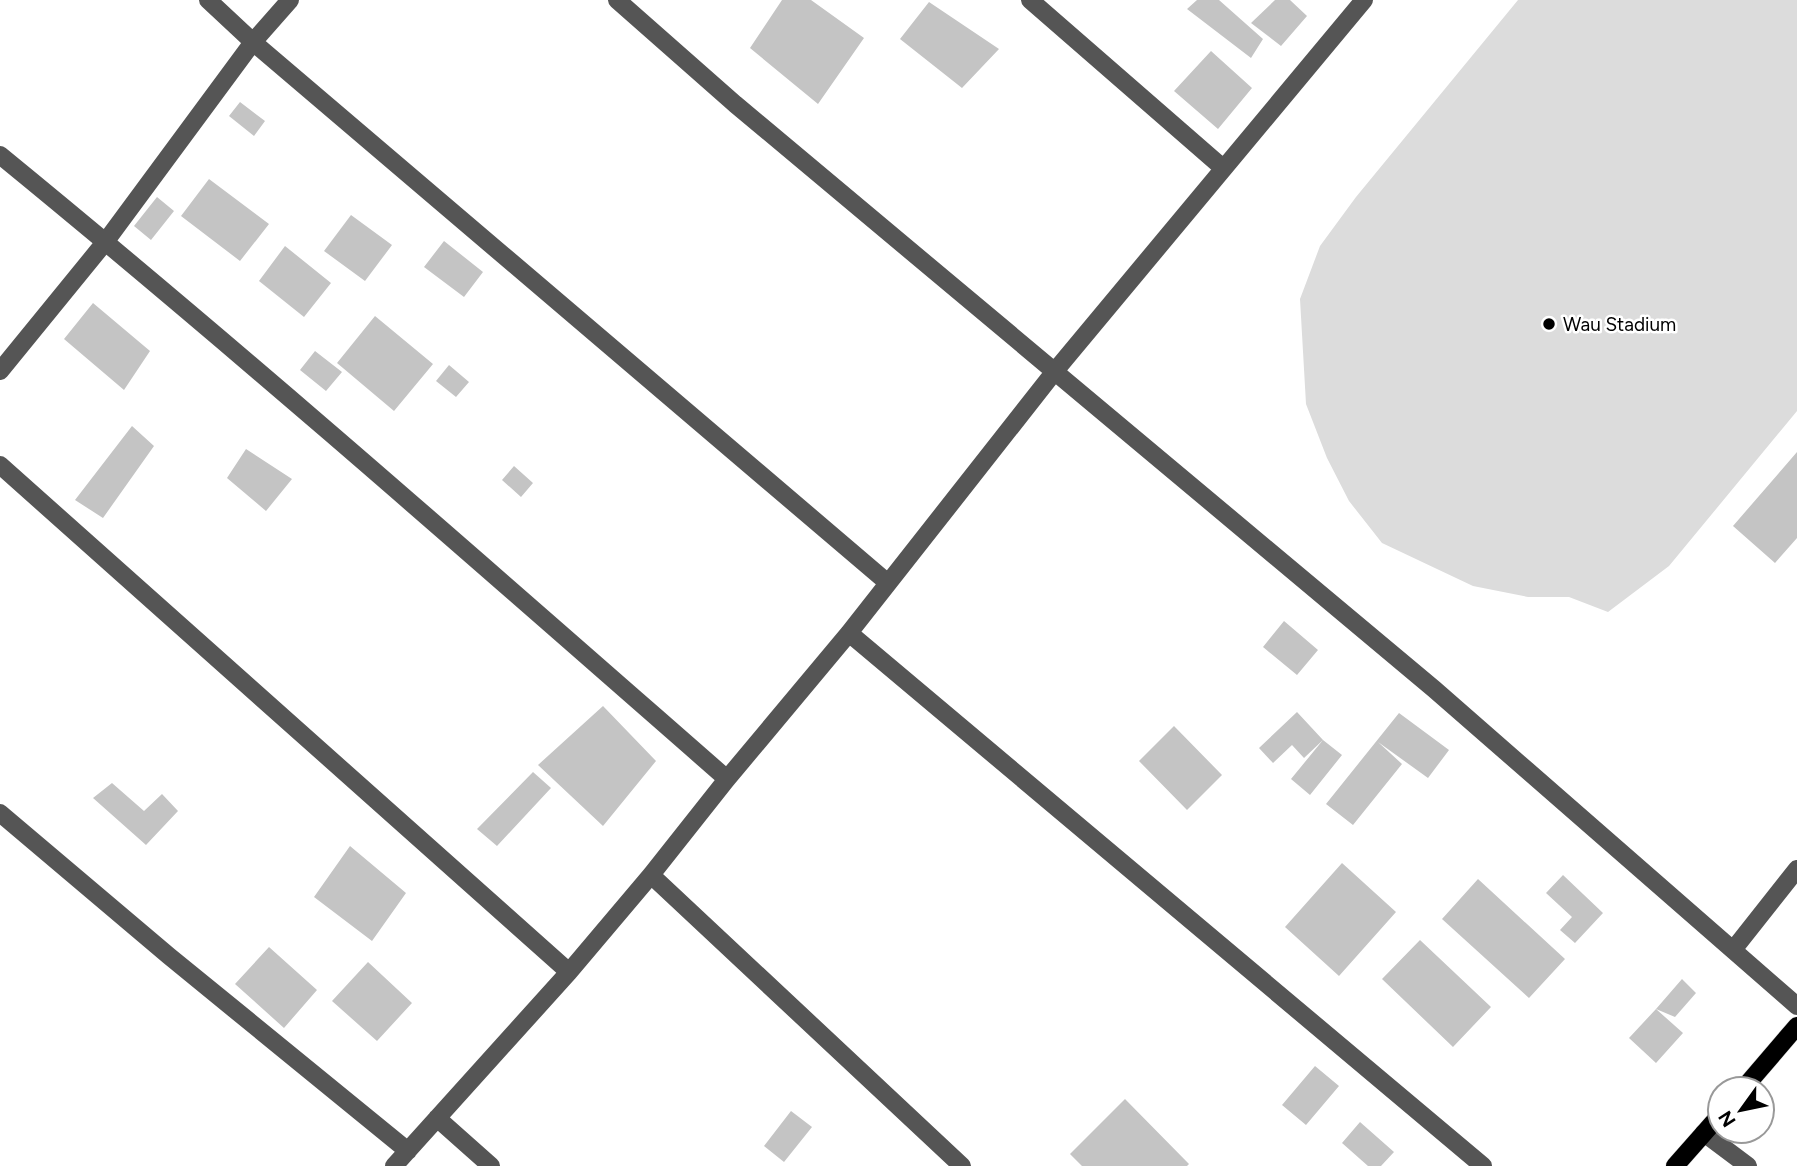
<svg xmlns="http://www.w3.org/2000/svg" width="1797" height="1166" viewBox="0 0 1797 1166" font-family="Figtree,sans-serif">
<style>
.park{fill:#dcdcdc}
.building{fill:#c4c4c4}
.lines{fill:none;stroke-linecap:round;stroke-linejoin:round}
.major-casing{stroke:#dbdbdb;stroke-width:19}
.minor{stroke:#555;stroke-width:18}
.major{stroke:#000;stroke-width:18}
.poi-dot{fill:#000;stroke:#fff;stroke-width:2.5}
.labels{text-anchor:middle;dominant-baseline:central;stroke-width:5;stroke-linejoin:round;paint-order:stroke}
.poi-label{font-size:19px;fill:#000;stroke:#fff;text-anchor:start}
</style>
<rect width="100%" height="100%" fill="#fff"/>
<!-- park -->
<path class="park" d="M1518,0H1797V411L1669,566L1608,612L1569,597H1528L1473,586L1382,543L1349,501L1327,458L1306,404L1300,299L1320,246L1356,197Z"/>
<!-- building -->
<path class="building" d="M782,0H811L864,38L818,104L750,48Z
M1197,0H1219L1263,39L1251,58L1187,9Z
M1275,0H1290L1307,16L1281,46L1251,23Z
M929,2L999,49L962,88L900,39Z
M1211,51L1252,88L1218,129L1174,91Z
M240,102L265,121L254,136L229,116Z
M209,179L269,224L240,261L181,216Z
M157,197L174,211L151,240L134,226Z
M351,215L392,245L365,281L324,251Z
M444,241L483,272L464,297L424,267Z
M285,246L331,283L304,317L259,281Z
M93,303L150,351L124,390L64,339Z
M375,316L433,364L394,411L337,363Z
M315,351L342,372L326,391L300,370Z
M449,365L469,382L456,397L436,381Z
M132,426L154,446L103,518L75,500Z
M246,449L292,479L266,511L227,478Z
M1797,452V538L1775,563L1733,526Z
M514,466L533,483L521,497L502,480Z
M1284,621L1318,650L1297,675L1263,647Z
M603,706L656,761L603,826L538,765Z
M1297,712L1323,740L1304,758L1292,745L1273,763L1259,748Z
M1399,713L1449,750L1428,778L1378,742L1402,764L1353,825L1326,804Z
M1174,726L1222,775L1187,810L1139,761Z
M1323,740L1342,755L1310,795L1291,779Z
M533,772L551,788L497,846L477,829Z
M112,783L144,811L162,794L178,811L146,845L93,798Z
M350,846L406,893L372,941L314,897Z
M1342,863L1396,912L1339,976L1285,927Z
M1563,875L1603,913L1575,943L1560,930L1572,917L1546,893Z
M1478,879L1565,959L1529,998L1442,919Z
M1420,940L1491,1007L1453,1047L1382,979Z
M269,947L317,990L284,1028L235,984Z
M368,962L412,1003L377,1041L332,1001Z
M1682,979L1696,993L1675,1017L1656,1009Z
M1656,1009L1683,1033L1656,1063L1629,1038Z
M1315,1066L1339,1086L1306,1125L1282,1105Z
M1125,1099L1189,1164L1187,1166H1082L1070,1154Z
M791,1111L812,1127L784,1162L764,1146Z
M1360,1122L1394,1152L1381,1166H1368L1342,1143Z"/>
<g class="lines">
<!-- major casing -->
<g class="major-casing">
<path id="major" d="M1743,1089L1797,1026
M1675,1166L1720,1115"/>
</g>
<!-- minor -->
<path class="minor" d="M208,0L253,42L888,583
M617,0L735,104L1434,689L1797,1006
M1030,0L1223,168
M0,155C247,357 486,568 727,779
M0,371L106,241L253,42L290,0
M0,465L569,972
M849,633L1483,1166
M0,813L169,956L408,1151
M651,875L962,1166
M1733,950L1797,869
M437,1118L491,1166
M1704,1133L1748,1166
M394,1166L569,972L651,875L727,779L849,633L1055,371L1364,0"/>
<!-- major -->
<use href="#major" class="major"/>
</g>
<!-- markers -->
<circle class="poi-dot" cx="1549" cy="324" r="7"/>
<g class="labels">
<!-- poi labels -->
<g class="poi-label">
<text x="1563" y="324">Wau Stadium</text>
</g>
</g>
<!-- north arrow -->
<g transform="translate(1741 1110) rotate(237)"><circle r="33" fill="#ffffff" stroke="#999999" stroke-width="2"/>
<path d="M0-5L12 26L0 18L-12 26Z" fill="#000000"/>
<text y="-10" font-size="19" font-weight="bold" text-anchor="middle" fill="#000000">N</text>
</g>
</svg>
